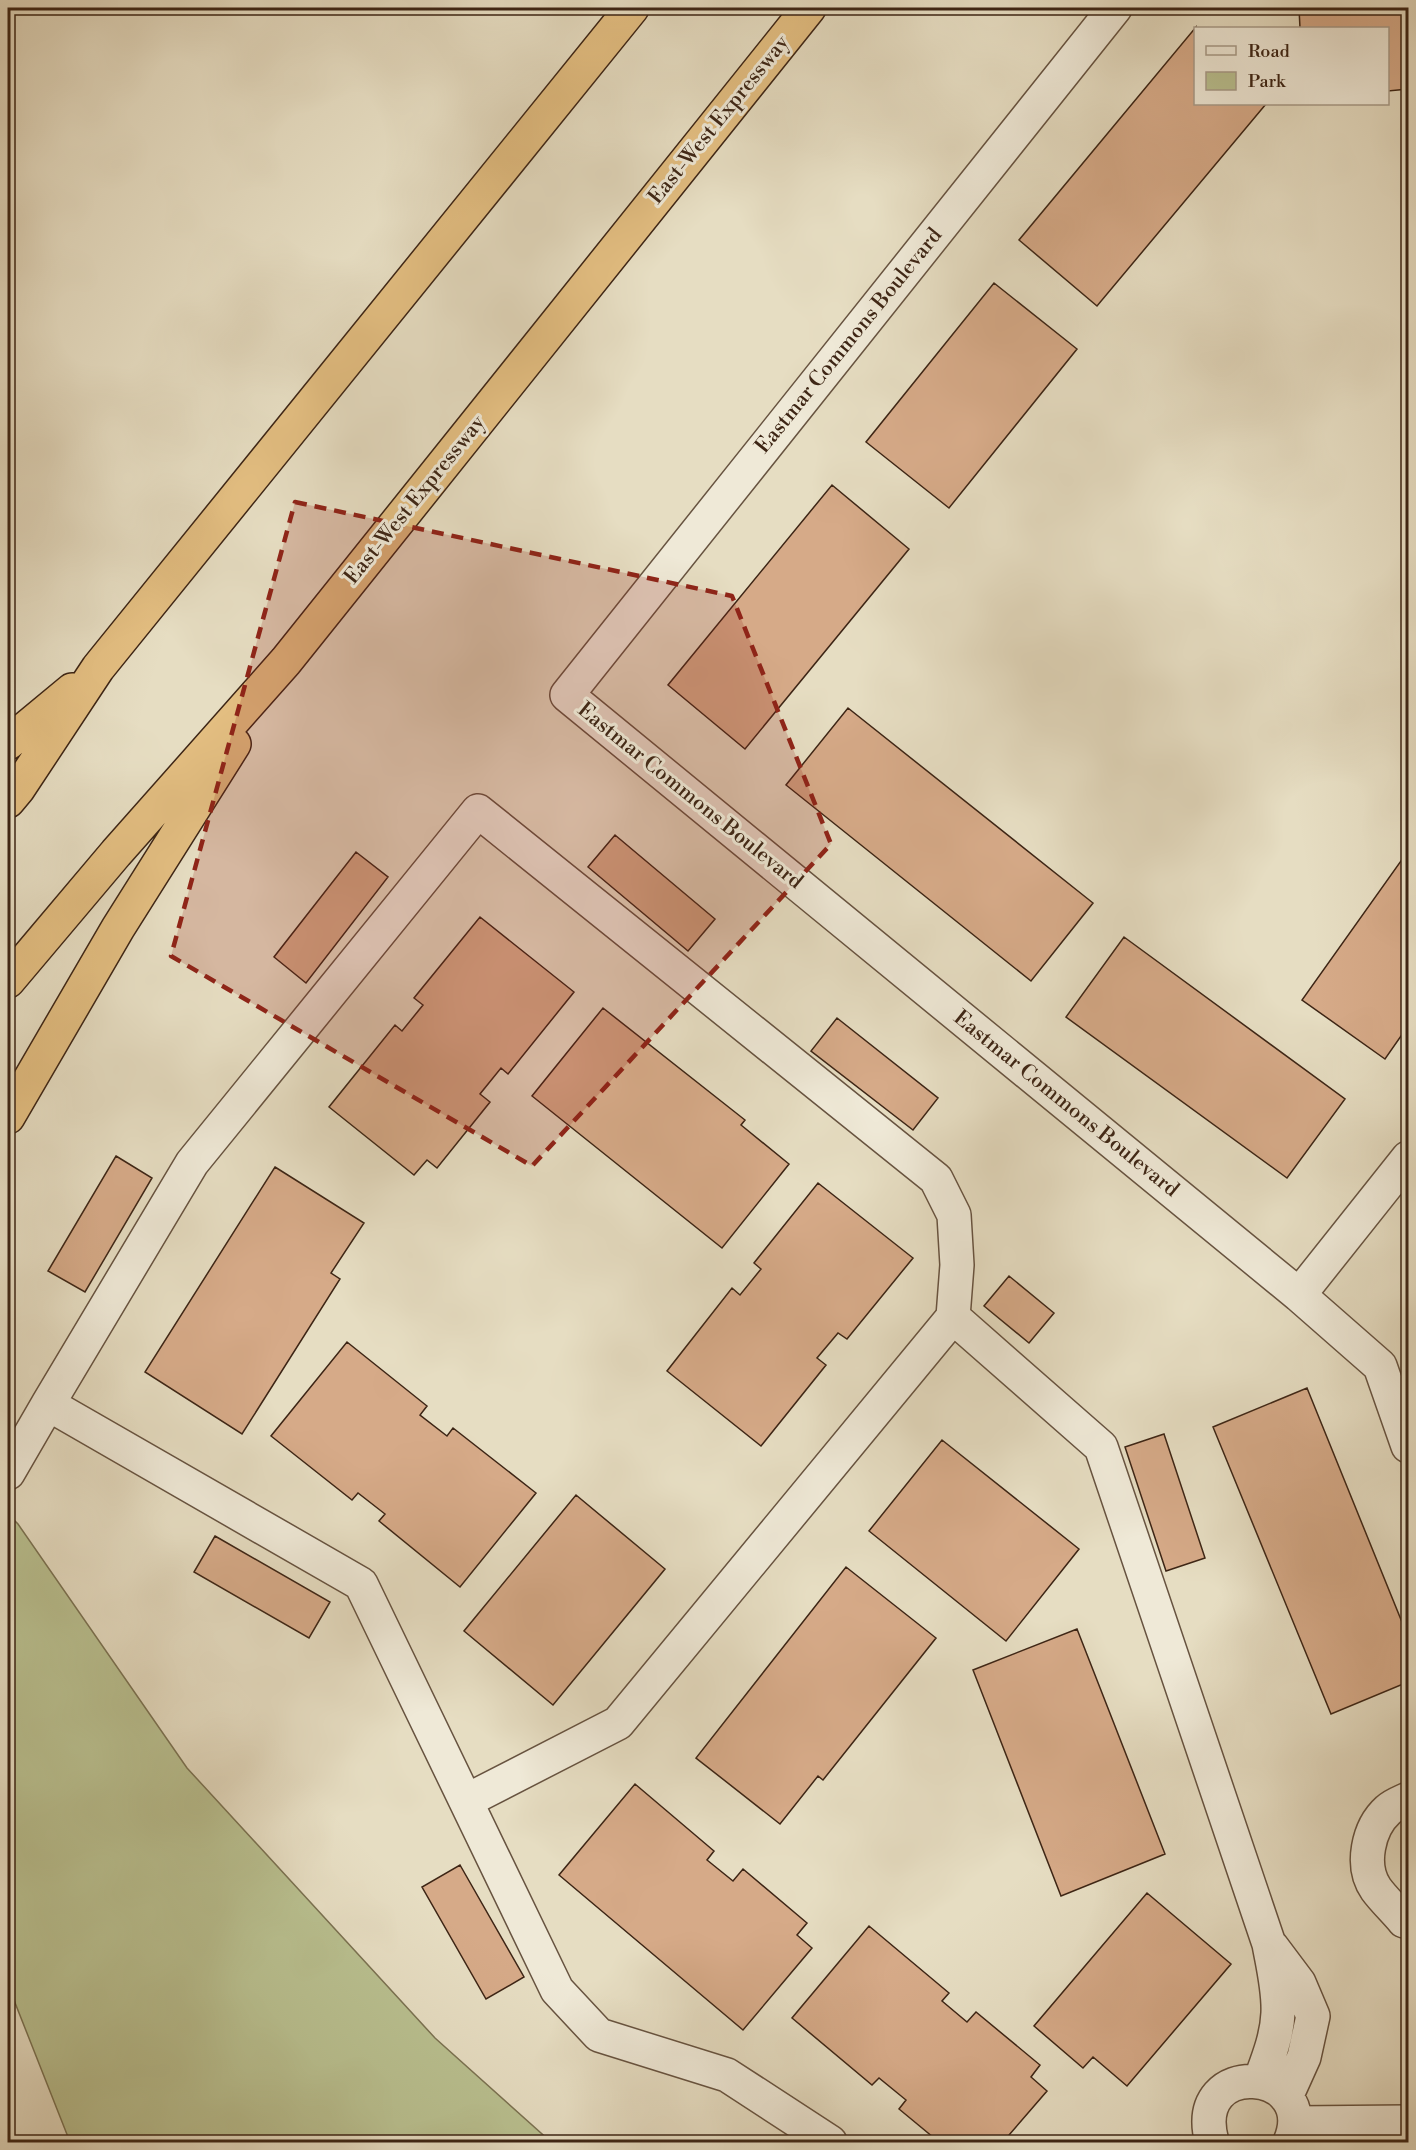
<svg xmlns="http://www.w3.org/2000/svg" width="1416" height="2150" viewBox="0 0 1416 2150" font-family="'Libre Bodoni',serif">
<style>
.green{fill:#b9c090;stroke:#7b7252;stroke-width:1.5}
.building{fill:#d6aa88;stroke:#3d2515;stroke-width:1.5}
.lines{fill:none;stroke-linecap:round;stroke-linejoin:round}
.minor-casing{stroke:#675340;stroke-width:36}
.highway-casing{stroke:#3d2515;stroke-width:36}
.minor{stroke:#efe9d7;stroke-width:33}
.highway{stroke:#e3be81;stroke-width:33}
.marked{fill:#8f2418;fill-opacity:0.2;stroke:#8f2418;stroke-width:4.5;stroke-dasharray:12 8;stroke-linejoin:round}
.labels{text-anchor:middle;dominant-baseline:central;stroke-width:6;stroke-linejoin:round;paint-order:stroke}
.street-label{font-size:21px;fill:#3d2515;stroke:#efe9d7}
</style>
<rect width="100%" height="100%" fill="#e6ddc2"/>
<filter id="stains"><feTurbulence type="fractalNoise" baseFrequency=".00333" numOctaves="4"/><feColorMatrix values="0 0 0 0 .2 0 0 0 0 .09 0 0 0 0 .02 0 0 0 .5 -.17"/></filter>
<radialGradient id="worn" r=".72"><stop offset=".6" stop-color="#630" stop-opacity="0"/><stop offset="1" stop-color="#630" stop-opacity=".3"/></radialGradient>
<!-- green -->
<path class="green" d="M8,1514L18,1524L187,1768L435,2038L551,2142H70L8,1985Z"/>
<!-- building -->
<path class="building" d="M1299,8H1408V89L1388,91V28H1300Z
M1196,27V104H1266L1097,306L1019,240Z
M994,283L1077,349L949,508L866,442Z
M832,485L909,549L745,749L668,685Z
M848,708L1093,903L1031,981L786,785Z
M615,835L715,919L688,951L588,867Z
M1408,851V1026L1385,1059L1302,1000Z
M356,852L388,877L306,983L274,957Z
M480,917L574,992L508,1074L501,1068L480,1094L490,1102L437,1168L427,1160L414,1175L329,1107L395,1025L402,1031L423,1005L414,998Z
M1124,937L1345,1099L1287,1178L1066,1017Z
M603,1008L745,1120L741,1125L789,1164L722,1248L532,1096Z
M837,1018L938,1098L913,1130L811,1051Z
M116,1156L152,1178L85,1292L48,1271Z
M275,1167L364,1223L331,1273L340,1279L242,1434L145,1372Z
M818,1183L913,1258L847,1339L838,1333L817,1358L826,1365L761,1446L667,1371L732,1288L740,1295L761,1269L754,1263Z
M1009,1276L1054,1313L1029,1343L984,1306Z
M347,1342L427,1406L420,1415L447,1436L453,1428L536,1493L460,1587L379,1521L385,1514L358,1493L352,1500L271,1436Z
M1307,1388L1408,1637V1682L1331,1714L1213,1427Z
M1164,1434L1205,1558L1166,1571L1125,1447Z
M942,1440L1079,1549L1006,1641L869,1531Z
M576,1495L665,1569L553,1705L464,1631Z
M215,1536L330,1602L309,1638L194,1572Z
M846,1567L936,1638L823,1780L818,1776L780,1824L696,1758Z
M1077,1629L1165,1854L1061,1896L973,1670Z
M635,1784L714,1851L707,1860L733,1881L743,1869L807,1923L797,1935L812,1948L743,2030L559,1875Z
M460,1865L524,1977L486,1999L422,1887Z
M1147,1893L1231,1964L1127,2086L1093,2057L1083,2068L1034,2026Z
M869,1926L949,1993L942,2001L967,2022L976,2012L1040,2065L1031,2077L1047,2091L1003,2142H939L899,2109L906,2100L879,2078L872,2085L792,2018Z"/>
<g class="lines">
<!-- minor casing -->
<g class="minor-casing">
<path id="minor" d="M1115,8L567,695L1299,1295L1408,1158
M1299,1295L1380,1366L1408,1446
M48,1404L192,1163L478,811L936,1179L954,1215L957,1265L953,1317L1101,1447L1269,1944C1273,1966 1279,1990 1278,2013C1277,2037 1268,2059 1260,2081
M8,1473L48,1404L361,1584L557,1990L599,2035L727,2075L830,2142
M466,1801L618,1723L953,1317
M1404,1921C1395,1910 1384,1900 1376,1889C1360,1866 1368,1828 1388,1810C1393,1805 1402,1802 1408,1799
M1272,1947L1299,1983L1313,2016L1304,2057L1286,2097
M1295,2123L1408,2122
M1212,2142C1188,2055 1321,2068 1290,2142"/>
</g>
<!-- highway casing -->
<g class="highway-casing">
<path id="highway" d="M8,743L72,690
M8,801L18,789L98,668L632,8
M8,981L116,853L286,661L809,8
M8,1117L118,928L234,744"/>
</g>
<!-- minor -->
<use href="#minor" class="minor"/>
<!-- highway -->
<use href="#highway" class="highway"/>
</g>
<!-- marked area -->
<path class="marked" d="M295,502L732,596L831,844L532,1166L171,956Z"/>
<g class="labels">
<!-- street labels -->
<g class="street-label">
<text transform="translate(719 120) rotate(-51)">East-West Expressway</text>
<text transform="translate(849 341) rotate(-51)">Eastmar Commons Boulevard</text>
<text transform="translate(415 500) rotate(-51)">East-West Expressway</text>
<text transform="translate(690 796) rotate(39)">Eastmar Commons Boulevard</text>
<text transform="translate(1066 1104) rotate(39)">Eastmar Commons Boulevard</text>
</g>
</g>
<!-- margin -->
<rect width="1416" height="2150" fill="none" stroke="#e6ddc2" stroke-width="30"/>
<rect x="9" y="9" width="1398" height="2132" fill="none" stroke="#3d2515" stroke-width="3"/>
<rect x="15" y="15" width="1386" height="2120" fill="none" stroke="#3d2515" stroke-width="1.5"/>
<!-- legend -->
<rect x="1194" y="27" width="195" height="78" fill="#efe9d7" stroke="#a89b89" stroke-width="1.5"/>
<rect x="1206" y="46" width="30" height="9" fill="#efe9d7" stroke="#a89b89" stroke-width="1.5"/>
<text x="1248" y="57" font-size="18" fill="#3d2515">Road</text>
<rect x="1206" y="72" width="30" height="18" fill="#b9c090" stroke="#a89b89" stroke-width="1.5"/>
<text x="1248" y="87" font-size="18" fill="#3d2515">Park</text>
<rect width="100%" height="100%" filter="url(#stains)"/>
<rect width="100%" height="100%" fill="url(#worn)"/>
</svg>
